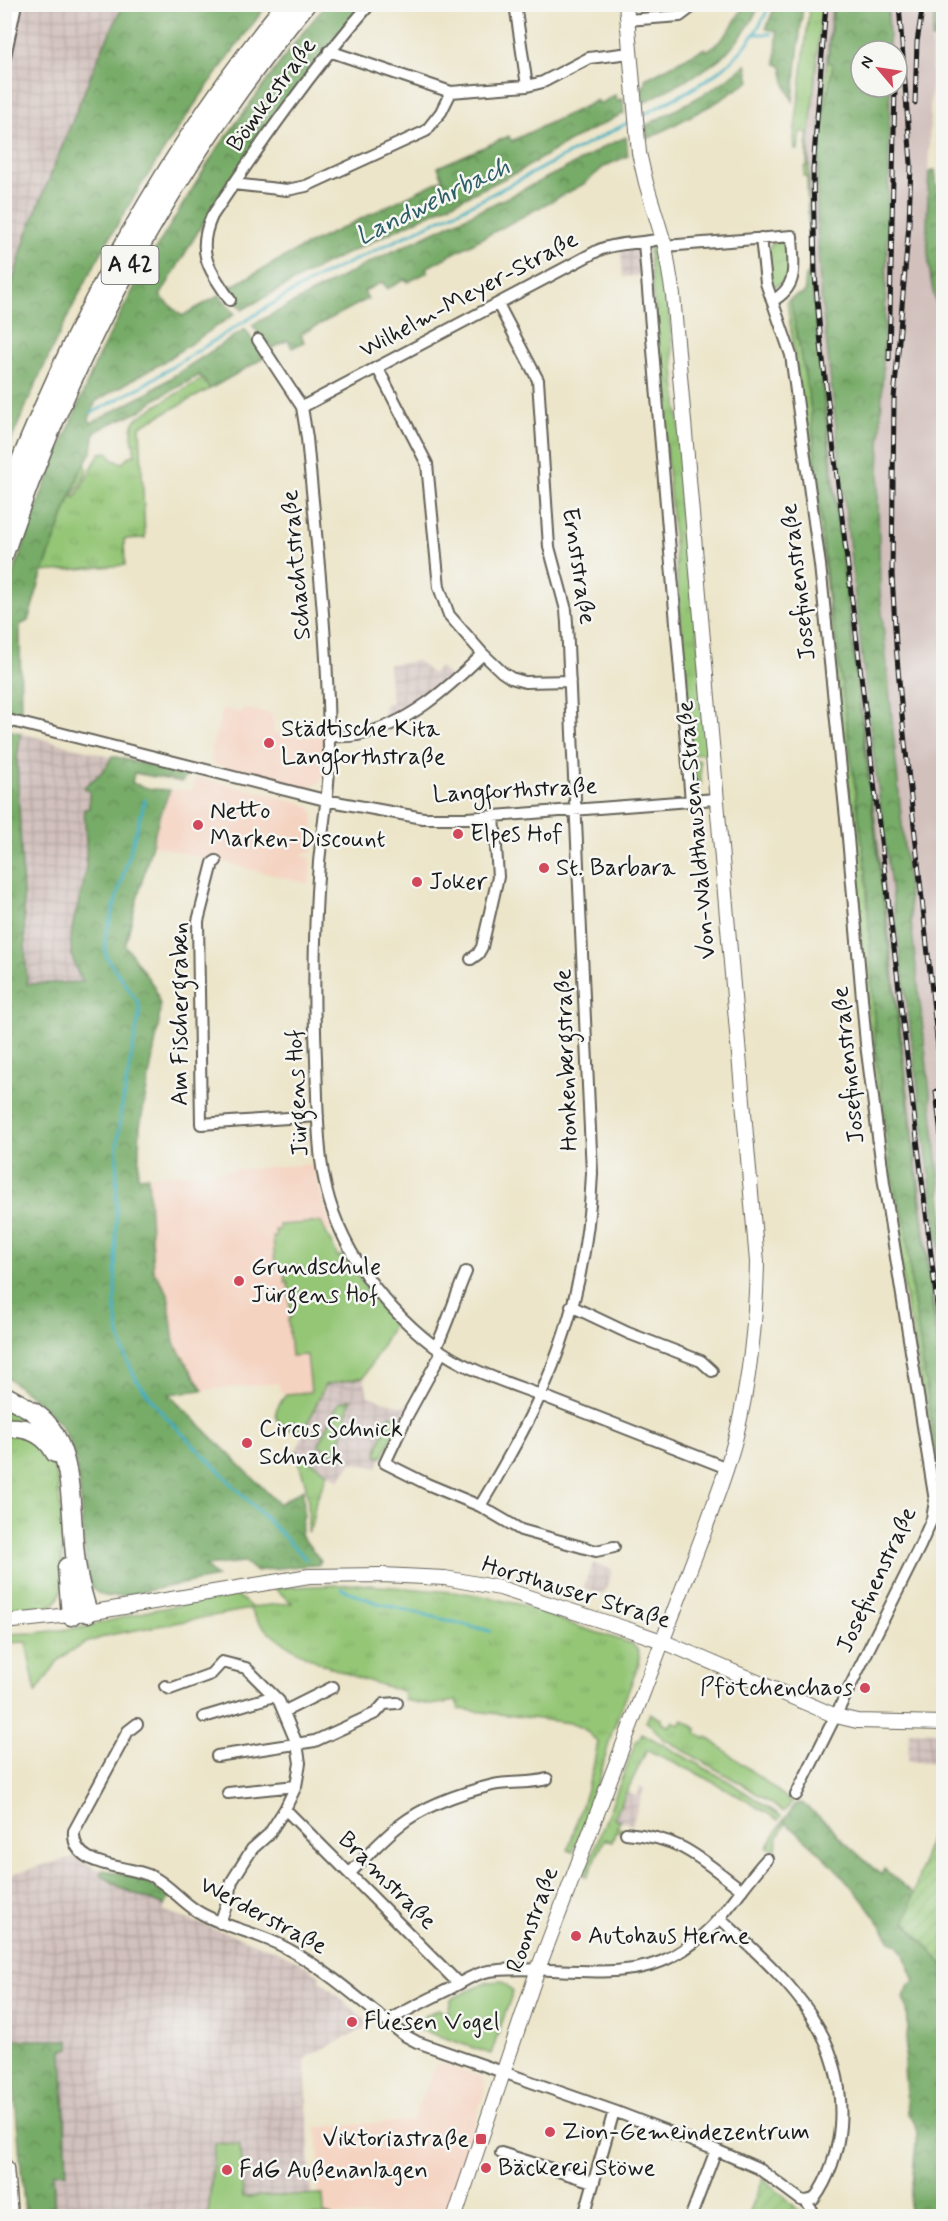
<svg xmlns="http://www.w3.org/2000/svg" width="948" height="2221" viewBox="0 0 948 2221" font-family="Mynerve,sans-serif">
<style>
.built{fill:#f5d3c1}
.industrial{fill:url(#industrial-grid)}
.railway{fill:#d1c0bc}
.grass{fill:url(#grass-tufts);stroke:#587149;stroke-width:1.5}
.forest{fill:url(#forest-crowns);stroke:#4a6442;stroke-width:1.5}
.park{fill:#94c676;stroke:#587149;stroke-width:1.5}
.garden{fill:url(#garden-furrows);stroke:#587149;stroke-width:1.5}
.lines{fill:none;stroke-linecap:round;stroke-linejoin:round}
.stream{stroke:#42afc0;stroke-width:3}
.street-casing{stroke:#656259;stroke-width:14}
.secondary-casing{stroke:#656259;stroke-width:16}
.highway-casing{stroke:#656259;stroke-width:21}
.street{stroke:#fff;stroke-width:10}
.secondary{stroke:#fff;stroke-width:14}
.highway{stroke:#fff;stroke-width:18}
.rail-casing{stroke:#1c1c1c;stroke-width:5}
.rail{stroke:#f6f6f2;stroke-width:3;stroke-dasharray:9;stroke-linecap:butt}
.poi-dot{fill:#d1495b;stroke:#f6f6f2;stroke-width:2}
.labels{text-anchor:middle;dominant-baseline:central;stroke-width:5;stroke-linejoin:round;paint-order:stroke}
.shield{fill:#f6f6f2;stroke:#5d5d5c;stroke-width:1.5}
.shield-label{font-size:22px;font-weight:bold;fill:#1c1c1c}
.street-label{font-size:24px;fill:#1c1c1c;stroke:#f6f6f2}
.poi-label{font-size:24px;fill:#1c1c1c;stroke:#f6f6f2;text-anchor:start}
.water-label{font-size:26px;font-style:italic;fill:#2d5e66;stroke:#f6f6f2}
</style>
<defs>
<pattern id="industrial-grid" width="8" height="8" patternUnits="userSpaceOnUse" patternTransform="scale(1.5)"><rect width="8" height="8" fill="#d1c0bc"/><path d="M0 4h8M4 0v8" fill="none" stroke="#b3a4a1"/></pattern>
<pattern id="grass-tufts" width="24" height="20" patternUnits="userSpaceOnUse" patternTransform="scale(1.5)"><rect width="24" height="20" fill="#94c676"/><path d="M3 7l-1-3M5 7V3M7 7l1-3M15 17l-1-3M17 17v-4M19 17l1-3" fill="none" stroke="#7faa66"/></pattern>
<pattern id="forest-crowns" width="20" height="18" patternUnits="userSpaceOnUse" patternTransform="scale(1.5)"><rect width="20" height="18" fill="#77ab67"/><path d="M2 6a3 3 0 1 1 6 0M12 15a3 3 0 1 1 6 0" fill="none" stroke="#618a54"/></pattern>
<pattern id="garden-furrows" width="10" height="10" patternUnits="userSpaceOnUse" patternTransform="scale(1.5)"><rect width="10" height="10" fill="#94c676"/><path d="M-1 1l2-2M0 10L10 0M9 11l2-2" fill="none" stroke="#7faa66"/></pattern>
</defs>
<rect width="100%" height="100%" fill="#f6f6f2"/>
<filter id="ink" filterUnits="userSpaceOnUse"><feTurbulence type="fractalNoise" baseFrequency=".0167" numOctaves="2"/><feDisplacementMap in="SourceGraphic" scale="12" xChannelSelector="R" yChannelSelector="G"/><feConvolveMatrix kernelMatrix="1 2 1 2 8 2 1 2 1" color-interpolation-filters="sRGB"/></filter>
<filter id="wash" filterUnits="userSpaceOnUse"><feTurbulence type="fractalNoise" baseFrequency=".008" numOctaves="4" result="noise"/><feDisplacementMap in="SourceGraphic" scale="24" xChannelSelector="R" yChannelSelector="G"/><feGaussianBlur stdDeviation="1.35" result="paint"/><feColorMatrix in="noise" values="0 0 0 0 0 0 0 0 0 0 0 0 0 0 0 0 0 1.4 0 .05"/><feComposite in="paint" operator="in"/></filter>
<g filter="url(#wash)">
<rect width="100%" height="100%" fill="#ece5c9"/>
<!-- built -->
<path class="built" d="M243,708L272,714L274,733L302,737L324,735L323,776L320,782L310,787H305L212,764V748L223,709L242,713Z
M196,777L302,803L311,808L314,815L312,853H303V857H311L309,884L152,845L170,790H190L193,788Z
M314,1164L321,1196L332,1229L326,1232L321,1222L279,1226L280,1230L273,1236L275,1267H284L285,1281L288,1282L291,1317V1356L307,1355L311,1392L285,1395L280,1391L278,1383L203,1390L174,1343L168,1293L153,1270L148,1176Z
M437,2062L481,2077L486,2087L444,2216H333L324,2214L323,2194H318L317,2181H320L317,2127L412,2121Z"/>
<!-- industrial -->
<path class="industrial" d="M5,5H123L97,60L26,236L5,308Z
M637,248L640,251L642,275L623,277L621,252Z
M418,661L432,674L440,667L452,679L406,711L385,721L384,704L392,703L388,664Z
M21,733L111,757L108,766L102,773L84,787L89,789V808L84,809L86,866L76,909L72,962L84,982L27,984L17,759Z
M364,1377L368,1396L400,1406L409,1404L377,1468L352,1462L339,1480L296,1451L325,1385Z
M593,1563L613,1570L603,1595L583,1588Z
M909,1731L943,1732V1762H908Z
M640,1787L644,1788L632,1825L613,1818L625,1792L637,1796Z
M76,1856L92,1867L103,1870L102,1876L110,1882L165,1906L164,1911L275,1950L298,1961L321,1976L319,1980L366,2020L364,2029L305,2058L311,2194L243,2197L240,2146L216,2143L208,2216H55L53,2173L67,2172L62,2050L69,2040H10L4,1981V1876Z"/>
<!-- railway -->
<path class="railway" d="M822,5H832L819,150L817,213L820,287L871,736L943,1278V1380L835,490L813,289L809,218V142Z
M888,5H935L933,17L927,216L933,291L944,323L943,1211L911,921L880,592L878,502L888,228L890,87H897V51H889Z"/>
<!-- grass -->
<path class="grass" d="M810,5H822L809,142V218L813,289L835,490L943,1380V1393C914,1151 884,908 855,666C835,504 809,339 807,177L804,176L805,167L807,166V132H800L798,150H795L794,137Z
M832,5H834L828,59L833,64L822,124L818,177L820,132Z
M783,240L789,245V277L784,283L774,286L770,283L767,250L772,244Z
M652,247H656L660,251L667,288L708,753L693,754L694,760H700L701,784L695,787L649,250Z
M790,299L810,402L829,604L835,633L866,872L876,1057L899,1205L906,1223L911,1282L943,1501V1519L942,1523L911,1320L908,1317L878,1104L867,1010L853,834L850,832L852,824L847,773L844,771L846,764L822,553L787,301Z
M203,378L210,389L140,426L145,538L124,539L125,565L43,572L79,474L85,462L87,469L83,479L73,496L75,498L100,453L108,452L113,460L123,463L129,456L135,455C134,444 129,433 134,422C137,415 191,386 203,378Z
M4,1398L44,1426H5Z
M351,1400L337,1454L342,1460L319,1445L339,1402Z
M391,1415L399,1418L400,1421L383,1456L378,1457L376,1454L389,1416Z
M13,1434C28,1438 38,1441 48,1454C64,1475 62,1559 63,1588C59,1592 61,1596 57,1601C50,1610 16,1610 5,1611V1436Z
M296,1451L328,1473L315,1504L313,1524L307,1532C311,1504 307,1481 295,1455Z
M358,1584L474,1594L526,1606L570,1624L630,1643C639,1648 640,1655 639,1664L612,1732L599,1780L573,1852L568,1850L592,1773L598,1742L584,1729L570,1723L459,1709L456,1701L431,1705L404,1700L403,1691C353,1678 299,1660 260,1624C256,1620 254,1614 250,1609L109,1635L86,1643L69,1652L57,1662L36,1693L26,1642L5,1643L4,1634L36,1633L84,1627L153,1610L237,1595L251,1607L292,1603L274,1588Z
M650,1713L661,1719V1722L669,1727L673,1721L680,1725L683,1720L697,1729L696,1732L705,1739L707,1737L792,1802L784,1812L745,1786L662,1738L652,1726L646,1722Z
M642,1733L728,1781L781,1816L778,1820C736,1793 693,1770 647,1750L614,1818L620,1820L617,1827L623,1830L622,1833L616,1831L612,1842L605,1839L587,1877L584,1876L637,1739L639,1740Z
M783,1821L786,1823L778,1837L776,1849L767,1848Z"/>
<!-- forest -->
<path class="forest" d="M123,5H267C204,88 144,174 94,266C61,327 32,391 5,455V308L26,236L97,60Z
M326,5H365L203,223L160,296L182,316L220,295L235,314L160,364L96,401L89,419L91,423L146,394L245,329L264,358L210,389L200,375L156,399L139,412L112,423L95,432L92,450L79,474L42,574L28,621L20,625L21,716L5,711L4,600L43,490L98,357L147,263L215,152L299,37Z
M744,5H760C732,64 697,73 643,103L642,89L645,84V79L705,48L706,51C727,39 733,25 744,5Z
M775,5H803L793,101L786,87L782,67L776,63L777,31L766,29Z
M834,5H888L889,51H861V87H890L888,228L878,502L880,592L911,921L943,1211V1278L871,736L820,287C817,233 814,178 822,124C825,104 830,84 833,64L829,63L828,59Z
M935,5H943V26L939,39H932Z
M746,64L750,81L717,102L648,139L645,126C679,107 716,91 746,64Z
M615,95L617,100L623,99L624,113L568,142L520,171L327,263L242,310L228,288L303,247L443,179L438,167L509,136L511,141L590,104L597,100L600,104Z
M626,137L628,156L605,166L584,184L426,268L428,272L408,282L406,279L387,289L383,282L364,291L368,299L301,334L304,342L292,348L288,340L271,349L252,325L366,264L512,195L580,161L605,146Z
M935,170L939,204H943V323C940,312 935,301 933,291C925,252 927,211 929,172Z
M810,266L833,487L943,1393V1501L911,1282L906,1223L899,1205L894,1184L876,1057L866,872L835,633L829,604L810,402L790,299L797,295L804,294L806,276L808,275Z
M4,729L21,733L17,759L27,984L83,982C55,939 83,909 86,865C87,846 85,827 84,809L89,808V790L84,789V787C96,777 106,771 112,756L188,775L181,782L134,773L132,783L151,789L170,790L159,818L125,945L155,988L160,1005L159,1023L140,1127L138,1177L148,1176L153,1270L168,1293L174,1343L203,1390L169,1394L279,1504L303,1489L304,1514L300,1534L321,1561L318,1565L300,1566L255,1571L244,1562L205,1566L217,1577L121,1596C111,1597 98,1598 92,1587C87,1579 86,1565 85,1556C79,1517 84,1472 67,1437C54,1409 26,1395 5,1375Z
M802,1803L832,1827L837,1835L881,1875L884,1869L914,1894L906,1923L943,1965V2216H918V2215L909,2214L917,2133L914,2121L907,2113L904,2065L908,2026L907,2008L904,1997L909,1985L915,1981L903,1953L898,1944L891,1941C862,1894 827,1855 783,1821L796,1804Z
M103,1870C128,1874 149,1881 170,1896L165,1906L121,1888L101,1875Z
M10,2040H69L70,2049L62,2050L67,2172L53,2173L55,2216H25Z"/>
<!-- park -->
<path class="park" d="M321,1222L338,1257L344,1255L371,1296L395,1322L364,1377L325,1385L304,1432C291,1432 269,1424 278,1406C280,1402 284,1399 286,1394L311,1392L307,1355L291,1356L288,1320L291,1317L288,1282H285L284,1267H275L273,1236H276L275,1230H279V1225Z
M502,1981L513,1991L491,2054L413,2027L415,2021L438,2009L448,2012L451,1999L488,1982Z
M215,2143L240,2145L243,2197L323,2194L324,2214L333,2216H208Z"/>
<!-- garden -->
<path class="garden" d="M943,1789L944,1965H943L906,1922Z
M763,2179L784,2196L804,2216H748Z"/>
<g class="lines">
<!-- stream -->
<path class="stream" d="M756,34H771
M639,117C697,86 743,69 770,4
M92,413L142,386L277,301L317,278L481,200L633,120
M145,800L105,938L106,957L138,1002L140,1011L121,1111L117,1149L115,1303L119,1335L126,1358L136,1379L163,1414L306,1559
M342,1589L374,1602L490,1631"/>
</g>
</g>
<g filter="url(#ink)">
<g class="lines">
<!-- street casing -->
<g class="street-casing">
<path id="street" d="M515,4L527,86
M627,20L680,16L696,4
M10,33L16,4
M4,37L10,33L4,61
M329,51L451,92L527,86L543,82L589,58L630,53
M233,184L287,190L306,186L426,131L441,112L451,92
M761,238L766,283L791,355L820,565L848,838L866,1044L884,1183L935,1501L932,1519L920,1546L796,1795
M644,243L691,801
M665,246L792,236C793,264 800,286 772,301
M230,300C210,270 195,253 212,216C261,143 311,71 370,4
M498,304L538,380L549,547L566,610L567,623L592,1173C589,1250 572,1327 539,1398C522,1435 501,1471 480,1506L521,1530L596,1551L614,1547
M258,340L302,407L307,438C317,547 330,657 329,767C328,799 322,831 319,862C314,928 313,993 316,1059C317,1093 317,1127 321,1160C330,1236 375,1300 434,1346C465,1370 506,1382 543,1396C604,1420 665,1444 727,1468
M377,367L427,464L439,587L449,615L483,654L502,672L511,678L525,682L570,681
M302,407L599,250C619,241 642,245 663,238
M4,719L325,800L423,818H467L716,799
M329,736C338,736 348,737 357,735C407,726 448,688 483,654
M216,861L213,863L198,921L201,1124L318,1116
M471,959L478,954L482,947L498,877L494,816
M571,1306L628,1333L701,1361L712,1371
M436,1347C448,1323 455,1297 466,1272
M442,1352L407,1416L385,1463L427,1484L480,1506
M165,1686L170,1689L211,1674L222,1662L246,1668L279,1701L297,1744L300,1763L296,1786L285,1809L269,1834L252,1849L232,1881L230,1894L220,1923
M285,1711L333,1687
M204,1717L274,1696
M137,1724L128,1731L74,1831C71,1870 129,1864 153,1877C170,1886 181,1901 197,1911C224,1928 258,1932 286,1948C329,1971 365,2005 404,2035L417,2042L614,2111L716,2150L758,2168L801,2200L806,2201
M217,1756L315,1741L376,1713L384,1704L397,1703
M228,1793L296,1786
M285,1809L459,1984
M626,1833C683,1838 699,1858 742,1890
M350,1873C366,1857 382,1839 400,1825C427,1804 460,1793 493,1785C511,1781 531,1784 547,1779
M721,1919C784,1978 847,2030 840,2126C838,2151 829,2179 814,2199L806,2201L815,2216
M387,2022C407,2009 430,1999 451,1988C463,1982 475,1973 489,1971C546,1963 621,1985 673,1956C719,1931 734,1895 767,1859
M501,2153L593,2182
M584,2216L614,2111
M691,2216L716,2150"/>
</g>
<!-- secondary casing -->
<g class="secondary-casing">
<path id="secondary" d="M4,1622L88,1613L309,1576L382,1575L445,1578L500,1588L630,1630L662,1641L836,1716L857,1721L944,1723
M455,2216L538,1969L704,1532C715,1500 728,1469 736,1436C750,1379 756,1321 757,1262L673,295L665,246L646,183L639,153L626,4"/>
</g>
<!-- highway casing -->
<g class="highway-casing">
<path id="highway" d="M4,503C73,323 164,154 286,4
M4,554C71,354 172,166 306,4
M4,1395C20,1404 38,1412 49,1426C77,1463 69,1525 77,1569C79,1584 84,1599 88,1613
M4,1428C26,1426 45,1433 55,1453
M67,1567L71,1616
M4,2168L8,2216"/>
</g>
<!-- street -->
<use href="#street" class="street"/>
<!-- secondary -->
<use href="#secondary" class="secondary"/>
<!-- highway -->
<use href="#highway" class="highway"/>
<!-- rail casing -->
<g class="rail-casing">
<path id="rail" d="M826,4L813,170L815,275L821,344L944,1362
M899,4L911,164L909,224L894,399L892,574L896,645L902,715L944,1102
M915,103L917,42L923,4
M889,359L895,87
M936,1091L944,1163"/>
</g>
<!-- rail -->
<use href="#rail" class="rail"/>
</g>
</g>
<!-- markers -->
<g class="poi-dot">
<circle cx="269" cy="743" r="6"/>
<circle cx="198" cy="825" r="6"/>
<circle cx="458" cy="834" r="6"/>
<circle cx="544" cy="868" r="6"/>
<circle cx="417" cy="882" r="6"/>
<circle cx="239" cy="1281" r="6"/>
<circle cx="247" cy="1443" r="6"/>
<circle cx="865" cy="1688" r="6"/>
<circle cx="576" cy="1936" r="6"/>
<circle cx="352" cy="2022" r="6"/>
<circle cx="550" cy="2132" r="6"/>
<rect x="475" y="2133" width="12" height="12" rx="3"/>
<circle cx="486" cy="2168" r="6"/>
<circle cx="227" cy="2170" r="6"/>
</g>
<g class="labels">
<!-- shield labels -->
<rect class="shield" x="101.5" y="246" width="57" height="38" rx="4.5"/>
<g class="shield-label">
<text x="130" y="265">A 42</text>
</g>
<!-- street labels -->
<g class="street-label">
<text transform="translate(272 95) rotate(-54)">Bömkestraße</text>
<text transform="translate(469 295) rotate(-28)">Wilhelm-Meyer-Straße</text>
<text transform="translate(297 565) rotate(-95)">Schachtstraße</text>
<text transform="translate(578 566) rotate(81)">Ernststraße</text>
<text transform="translate(799 582) rotate(-97)">Josefinenstraße</text>
<text transform="translate(515 791) rotate(-3)">Langforthstraße</text>
<text transform="translate(697 830) rotate(-95)">Von-Waldthausen-Straße</text>
<text transform="translate(180 1014) rotate(-90)">Am Fischergraben</text>
<text transform="translate(567 1060) rotate(-92)">Honkenbergstraße</text>
<text transform="translate(849 1065) rotate(-96)">Josefinenstraße</text>
<text transform="translate(298 1093) rotate(-93)">Jürgens Hof</text>
<text transform="translate(877 1580) rotate(-65)">Josefinenstraße</text>
<text transform="translate(576 1593) rotate(17)">Horsthauser Straße</text>
<text transform="translate(387 1881) rotate(45)">Bramstraße</text>
<text transform="translate(263 1916) rotate(28)">Werderstraße</text>
<text transform="translate(533 1920) rotate(-70)">Roonstraße</text>
</g>
<!-- poi labels -->
<g class="poi-label">
<text x="281" y="729">Städtische Kita<tspan x="281" dy="28">Langforthstraße</tspan></text>
<text x="210" y="811">Netto<tspan x="210" dy="28">Marken-Discount</tspan></text>
<text x="470" y="834">Elpes Hof</text>
<text x="556" y="868">St. Barbara</text>
<text x="429" y="882">Joker</text>
<text x="251" y="1267">Grundschule<tspan x="251" dy="28">Jürgens Hof</tspan></text>
<text x="259" y="1429">Circus Schnick<tspan x="259" dy="28">Schnack</tspan></text>
<text x="853" y="1688" text-anchor="end">Pfötchenchaos</text>
<text x="588" y="1936">Autohaus Herne</text>
<text x="364" y="2022">Fliesen Vogel</text>
<text x="562" y="2132">Zion-Gemeindezentrum</text>
<text x="469" y="2139" text-anchor="end">Viktoriastraße</text>
<text x="498" y="2168">Bäckerei Stöwe</text>
<text x="239" y="2170">FdG Außenanlagen</text>
</g>
<!-- water labels -->
<g class="water-label">
<text transform="translate(433 202) rotate(-26)">Landwehrbach</text>
</g>
</g>
<!-- margin -->
<rect width="948" height="2221" fill="none" stroke="#f6f6f2" stroke-width="24"/>
<!-- north arrow -->
<g transform="translate(879 69) rotate(299)"><circle r="28" fill="#f6f6f2" stroke="#9f9f9c" stroke-width="1.5"/>
<path d="M0-4.5L10 22L0 15L-10 22Z" fill="#d1495b"/>
<text y="-9" font-size="16" font-weight="bold" text-anchor="middle" fill="#1c1c1c">N</text>
</g>
</svg>
